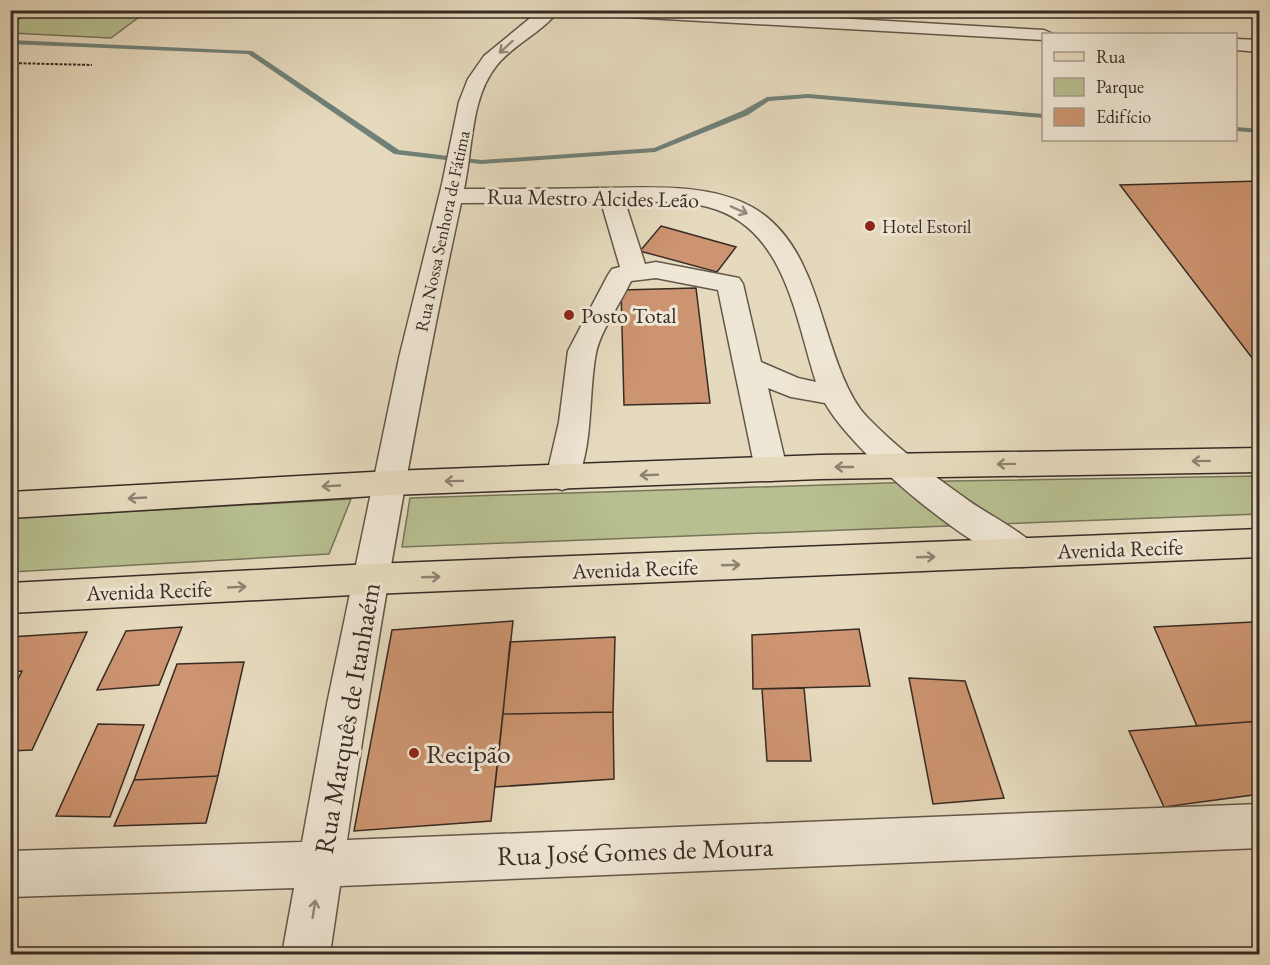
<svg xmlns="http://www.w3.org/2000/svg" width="1270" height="965" viewBox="0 0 1270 965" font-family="'EB Garamond',serif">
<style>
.green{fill:#b7bf90;stroke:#77755a;stroke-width:1.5}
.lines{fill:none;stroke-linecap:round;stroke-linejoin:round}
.stream{fill:#708178;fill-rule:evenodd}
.building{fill:#cc9470;stroke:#372b24;stroke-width:1.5}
.minor-casing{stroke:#63574a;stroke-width:3}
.major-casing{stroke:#372b24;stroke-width:3}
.path{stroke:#372b24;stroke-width:2;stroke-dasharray:3 1.5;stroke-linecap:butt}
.minor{fill:#efe7d5;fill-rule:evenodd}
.major{fill:#e6dabe;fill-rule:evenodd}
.oneway{stroke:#93897c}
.oneway2{stroke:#8e8271}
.poi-dot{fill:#8f2418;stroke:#efe7d5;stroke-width:2}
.labels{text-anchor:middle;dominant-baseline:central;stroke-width:6;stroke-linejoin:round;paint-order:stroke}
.far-poi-label{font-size:18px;fill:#372b24;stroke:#efe7d5;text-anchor:start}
.far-street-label{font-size:18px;fill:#372b24;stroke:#efe7d5}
.street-label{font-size:22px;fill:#372b24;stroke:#efe7d5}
.poi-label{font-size:22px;fill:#372b24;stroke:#efe7d5;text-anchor:start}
.near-street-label{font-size:27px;fill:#372b24;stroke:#efe7d5}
.near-poi-label{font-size:27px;fill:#372b24;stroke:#efe7d5;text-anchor:start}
</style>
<rect width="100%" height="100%" fill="#e6dabe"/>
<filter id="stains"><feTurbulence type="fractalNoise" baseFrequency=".00333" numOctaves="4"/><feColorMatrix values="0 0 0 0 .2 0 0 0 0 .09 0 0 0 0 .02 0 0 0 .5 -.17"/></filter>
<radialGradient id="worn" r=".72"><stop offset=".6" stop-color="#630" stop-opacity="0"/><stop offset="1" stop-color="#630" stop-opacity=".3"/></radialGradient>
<!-- green -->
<path class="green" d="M32,10H147V11L111,38L11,33V25Z
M1259,476V514L402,547L410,498L950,481Z
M351,499L329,554L11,572V518Z"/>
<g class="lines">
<!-- stream -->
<path class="stream" d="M10,40L252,51L399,150L481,160L654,148L742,111L767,97L808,94L1044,114V118L808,98L769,101L748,115L655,152L481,164L394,154L248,54L10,44Z
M1236,127L1260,129V133L1236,131Z"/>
</g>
<!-- building -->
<path class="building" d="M1260,181V367H1259L1120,185Z
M661,226L736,247L717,272L640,251Z
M696,288L710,403L624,405L621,290Z
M513,621L491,821L354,831L392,630Z
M1253,622L1260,634V721L1197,726L1154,627Z
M182,627L159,685L97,690L126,631Z
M859,629L870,686L753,689L752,635Z
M87,632L32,750L10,751V696L22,671L10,672V637Z
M615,637L613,712L503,714L510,642Z
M244,662L218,776L134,780L177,664Z
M909,678L965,681L1004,798L933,804Z
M804,688L811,761H767L762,689Z
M613,712L614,779L495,787L503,714Z
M1260,721V794L1164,807L1129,731Z
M98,724L144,725L110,817L56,816Z
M218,776L206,823L114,826L134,780Z"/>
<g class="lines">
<!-- minor casing -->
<g class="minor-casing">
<path id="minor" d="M540,10H559C543,32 514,44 497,65C470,98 473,149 464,189C508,189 552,189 596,188C646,188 706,182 752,207C777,221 795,246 806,272C825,313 837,386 867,417C896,447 931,474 965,498C983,512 1032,536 1041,553L1035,563L1023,567C968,549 853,453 825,403L791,397L768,388L787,469L783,477L771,481L759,477L755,469L718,290L656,278L631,281C621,302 600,332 596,353C588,393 594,451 574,486L562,490L550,486L546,478L559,422L568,351L608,275L612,269L620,267L601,202L461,203C415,414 379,627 347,840L1260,804V848L340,886L330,954H282L294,888L10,897V851L302,842L327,704L399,358L442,184L459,102L468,79L484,56ZM625,202C653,202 681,200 708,207C785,227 795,317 816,382L798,378L761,362L743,284L739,278L656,262L645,264Z
M585,10H697L1044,30L1053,34H1044V40L593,15Z
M1236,39L1260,40V52L1236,50Z"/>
</g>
<!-- major casing -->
<g class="major-casing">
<path id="major" d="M1260,448V472L820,479L390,495L10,518V492L390,471L820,455Z
M1260,529V557L371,594L10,613V583L371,564Z"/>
</g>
<!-- path -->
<path class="path" d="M10,63L92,65"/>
<!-- minor -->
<use href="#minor" class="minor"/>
<!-- major -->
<use href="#major" class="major"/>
</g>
<!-- one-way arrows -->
<defs><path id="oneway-shaft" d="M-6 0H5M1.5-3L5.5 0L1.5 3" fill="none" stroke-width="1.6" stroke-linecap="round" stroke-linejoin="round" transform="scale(1.5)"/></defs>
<g class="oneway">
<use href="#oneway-shaft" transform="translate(506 47) rotate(138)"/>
<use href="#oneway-shaft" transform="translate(739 210) rotate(24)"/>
<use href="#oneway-shaft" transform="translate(314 909) rotate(-81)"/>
</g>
<g class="oneway2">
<use href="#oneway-shaft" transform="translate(1201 461) rotate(179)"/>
<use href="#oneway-shaft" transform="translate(1006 464) rotate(179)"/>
<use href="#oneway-shaft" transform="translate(844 467) rotate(180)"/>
<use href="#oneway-shaft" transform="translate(649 475) rotate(178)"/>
<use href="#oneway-shaft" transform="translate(454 481) rotate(179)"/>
<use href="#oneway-shaft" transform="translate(331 486) rotate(177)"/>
<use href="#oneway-shaft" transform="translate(137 498) rotate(177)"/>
<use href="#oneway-shaft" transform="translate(926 557) rotate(-2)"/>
<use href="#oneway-shaft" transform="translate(731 565) rotate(-2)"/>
<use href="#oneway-shaft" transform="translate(431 577) rotate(-2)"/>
<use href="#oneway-shaft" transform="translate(237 587) rotate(-3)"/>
</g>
<!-- markers -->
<g class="poi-dot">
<circle cx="870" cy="226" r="6"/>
<circle cx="569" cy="315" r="6"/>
<circle cx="414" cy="753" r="6"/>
</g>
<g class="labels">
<!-- far-poi labels -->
<g class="far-poi-label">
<text x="882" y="226">Hotel Estoril</text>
</g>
<!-- far-street labels -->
<g class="far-street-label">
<text transform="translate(442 231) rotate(-78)">Rua Nossa Senhora de Fátima</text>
</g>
<!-- street labels -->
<g class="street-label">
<text transform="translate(593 198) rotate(1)">Rua Mestro Alcides Leão</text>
<text transform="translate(1120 549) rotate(-2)">Avenida Recife</text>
<text transform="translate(635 569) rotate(-2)">Avenida Recife</text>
<text transform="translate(149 591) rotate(-2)">Avenida Recife</text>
</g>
<!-- poi labels -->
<g class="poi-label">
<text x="581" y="315">Posto Total</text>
</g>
<!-- near-street labels -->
<g class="near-street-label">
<text transform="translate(347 718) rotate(-80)">Rua Marquês de Itanhaém</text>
<text transform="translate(635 851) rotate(-2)">Rua José Gomes de Moura</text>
</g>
<!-- near-poi labels -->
<g class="near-poi-label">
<text x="426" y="753">Recipão</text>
</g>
</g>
<!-- margin -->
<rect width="1270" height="965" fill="none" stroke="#e6dabe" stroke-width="36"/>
<rect x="12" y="12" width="1246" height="941" fill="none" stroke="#372b24" stroke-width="3"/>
<rect x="18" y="18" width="1234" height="929" fill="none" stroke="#372b24" stroke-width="1.5"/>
<!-- legend -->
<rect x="1042" y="33" width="195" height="108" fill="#efe7d5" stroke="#a59c8e" stroke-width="1.5"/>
<rect x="1054" y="52" width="30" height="9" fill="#e6dabe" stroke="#a59c8e" stroke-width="1.5"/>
<text x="1096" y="63" font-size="18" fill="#372b24">Rua</text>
<rect x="1054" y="78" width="30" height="18" fill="#b7bf90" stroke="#a59c8e" stroke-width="1.5"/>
<text x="1096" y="93" font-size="18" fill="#372b24">Parque</text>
<rect x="1054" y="108" width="30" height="18" fill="#cc9470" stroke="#a59c8e" stroke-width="1.5"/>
<text x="1096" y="123" font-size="18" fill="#372b24">Edifício</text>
<rect width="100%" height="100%" filter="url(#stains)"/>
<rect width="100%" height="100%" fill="url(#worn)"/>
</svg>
